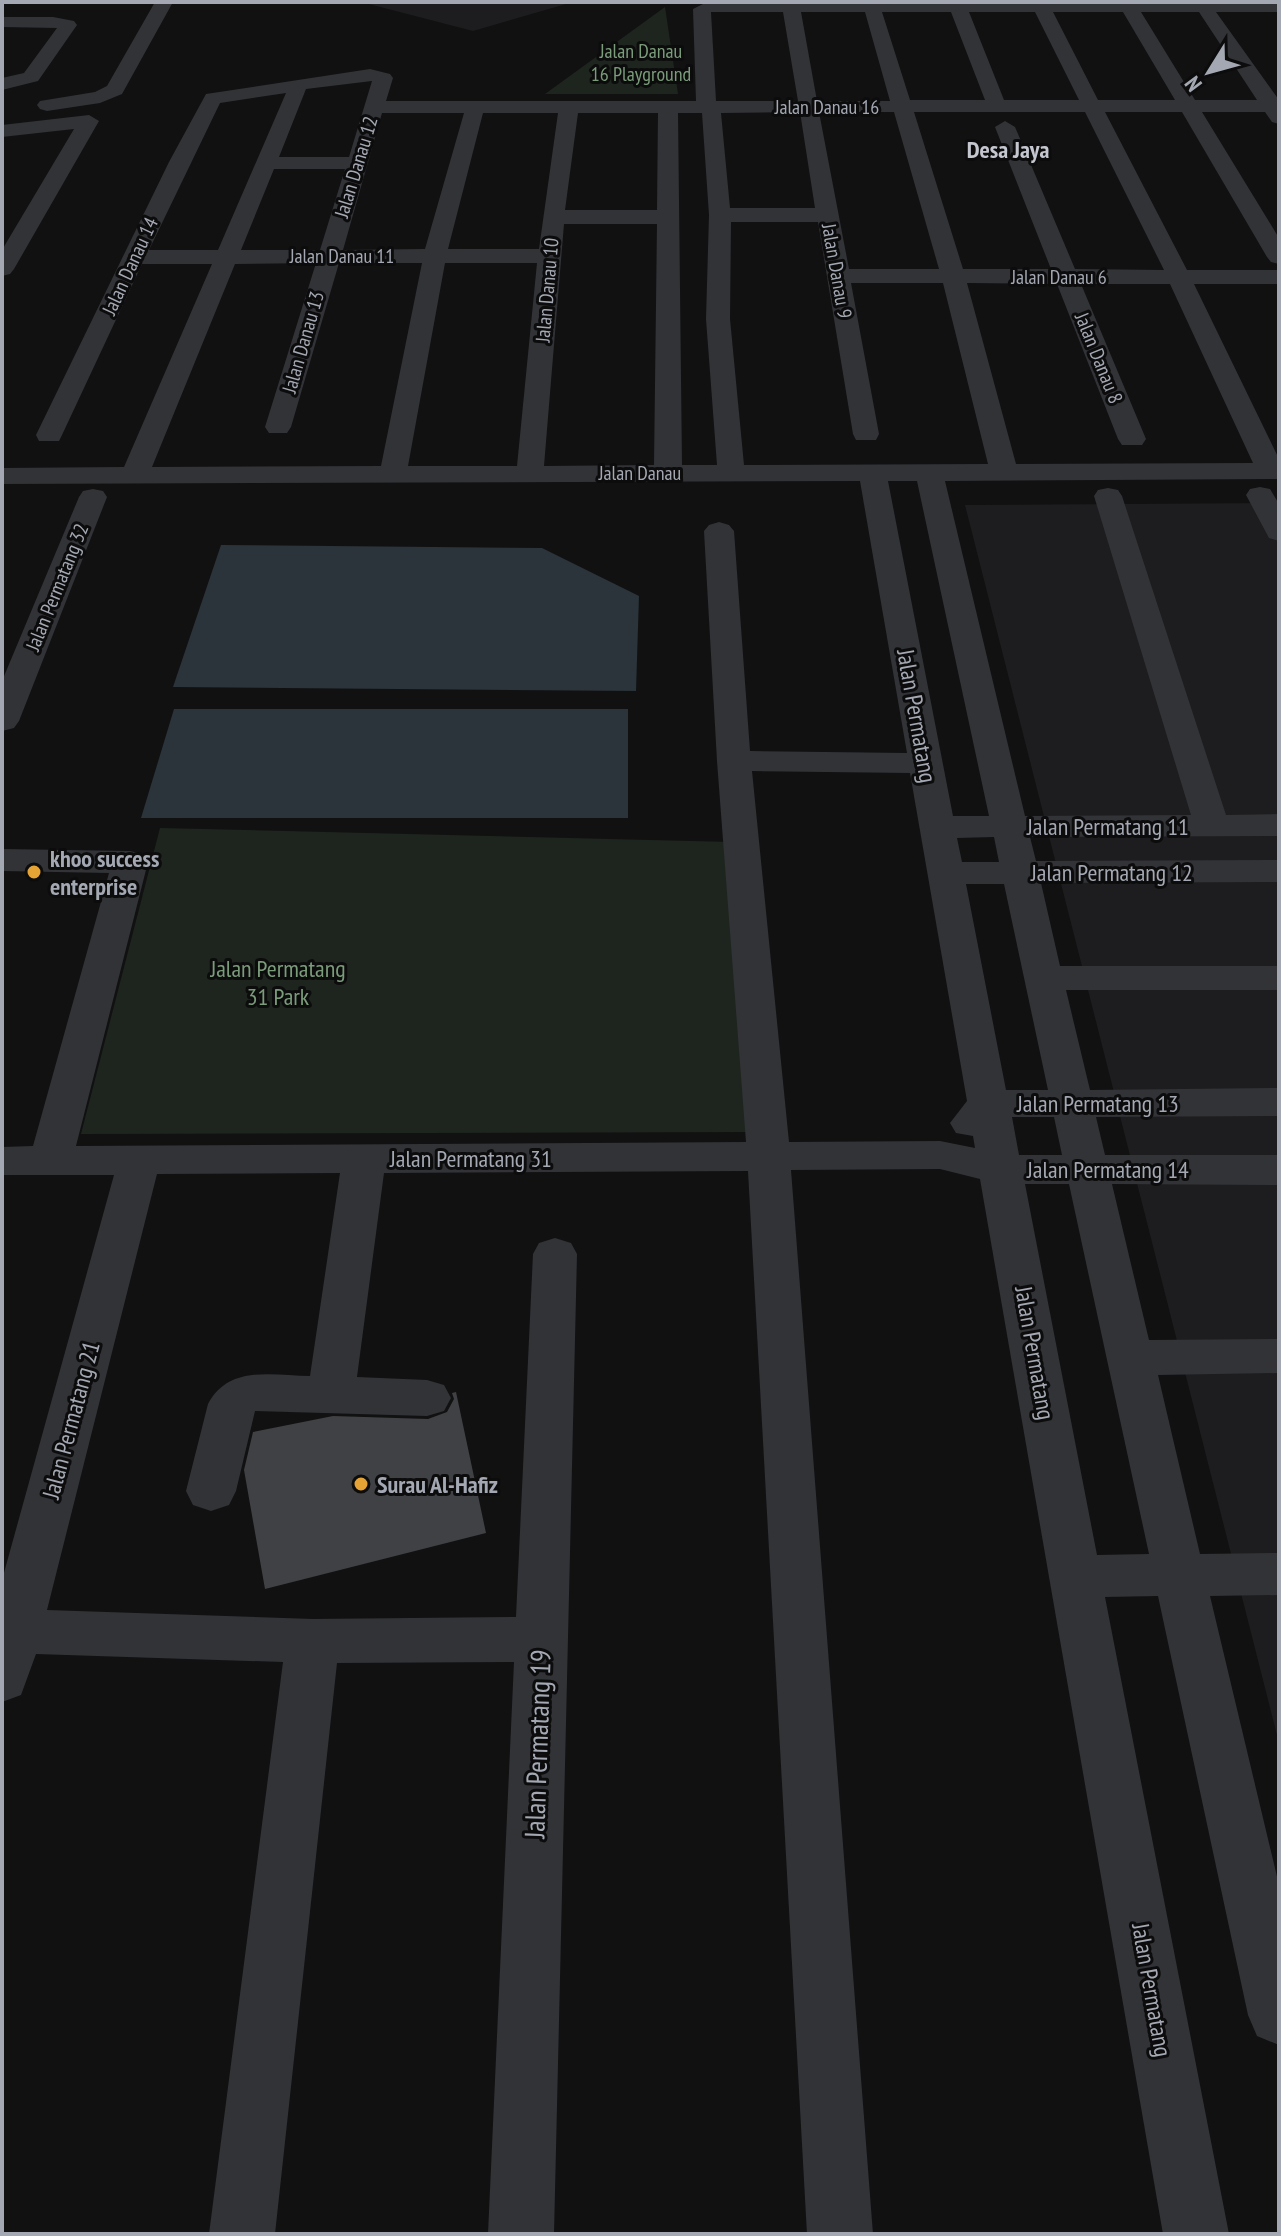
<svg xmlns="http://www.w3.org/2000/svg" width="1281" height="2236" viewBox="0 0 1281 2236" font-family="'PT Sans Narrow',sans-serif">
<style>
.built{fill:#1d1d1f}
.green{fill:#1e251e}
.water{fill:#2b343a}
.building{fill:#404145}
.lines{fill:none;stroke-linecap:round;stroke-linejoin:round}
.minor{fill:#323337;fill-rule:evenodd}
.poi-dot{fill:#e6a335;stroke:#0c0c0d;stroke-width:3}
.labels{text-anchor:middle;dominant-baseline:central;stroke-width:6;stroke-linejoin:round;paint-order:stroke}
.far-park-label{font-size:20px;fill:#7b9c7b;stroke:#0c0c0d}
.far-street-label{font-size:20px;fill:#a3a8b2;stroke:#0c0c0d}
.far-quarter-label{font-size:24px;font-weight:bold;fill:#c4c7cf;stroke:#0c0c0d}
.street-label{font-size:24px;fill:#a3a8b2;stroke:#0c0c0d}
.poi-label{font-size:24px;font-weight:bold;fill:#a3a8b2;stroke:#0c0c0d;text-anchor:start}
.park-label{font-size:24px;fill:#7b9c7b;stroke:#0c0c0d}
.near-street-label{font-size:28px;fill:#a3a8b2;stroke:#0c0c0d}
</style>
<rect width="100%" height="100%" fill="#111112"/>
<!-- built -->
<path class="built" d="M361,2H573L473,31Z
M1279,503V1743L965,505Z"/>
<!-- green -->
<path class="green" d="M665,7L678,94H545Z
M160,828L731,842L749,1132L81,1134Z"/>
<!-- water -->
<path class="water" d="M221,545L542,548L639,596L636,691L173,687Z
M174,709H628V818H141Z"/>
<!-- building -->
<path class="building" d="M456,1392L486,1533L265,1589L244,1470L253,1432L333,1416L428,1419L447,1412L454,1399L452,1393Z"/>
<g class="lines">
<!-- minor -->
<path class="minor" d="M155,2H173L122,94L100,103L47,111L40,109L37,105L40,101L95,92L107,86Z
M707,2H1279V12H1216L1279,100V124L1272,122L1265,112H1202L1279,238V264L1271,262L1267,257L1182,112H1105L1187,270H1279V284H1194L1279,459V479L945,481L1025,816L1191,815L1094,496L1098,490L1108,488L1118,490L1122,496L1226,815L1279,814V836L1030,837L1036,861L1279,860V882L1041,883L1060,966H1279V990H1066L1090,1090L1279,1088V1116L1096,1117L1105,1155H1279V1185L1112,1184L1149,1340L1279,1339V1373L1158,1375L1200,1554L1279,1553V1595L1210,1596L1279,1885V2045L1257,2036L1248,2015L1158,1596L1105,1597L1229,2234H1163L980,1179L940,1169L791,1170L873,2234H807L748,1171L384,1173L357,1377L427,1380L444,1385L451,1398L444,1411L427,1416L255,1411L236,1491L229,1505L211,1511L193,1505L186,1491L208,1404C229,1365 271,1375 310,1376L340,1173L157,1174L47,1610L313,1619L516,1617L533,1254L539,1243L555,1238L571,1243L577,1254L554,2234H488L514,1662L337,1663L275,2234H209L283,1662L36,1654L21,1695L2,1702V1580L114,1175H2V1147L33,1146L109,873L2,871V849L130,851L143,854L148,862L76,1146L746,1142L717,761L704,531L709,525L719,522L729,525L734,531L750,751L907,753L860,481L2,484V468L124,467L212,264H142L62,435L59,441H39L36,435L169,162L206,94L370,69L390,74L393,78L386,101H696L693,9ZM711,12H783L798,101H716ZM801,12H865L890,101H817ZM882,12H951L985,100H910ZM969,12H1035L1079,100H1004ZM1053,12H1123L1175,100H1098ZM1141,12H1199L1257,100H1195ZM372,81L349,157H279L306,89ZM286,93L218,250H149L220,103ZM800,112L815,208H730L721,113ZM819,112H894L939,269H849ZM914,112H1085L1164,270L1075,269L1015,127L1005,121L995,127L1051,269H963ZM382,113H464L425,249L343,250ZM483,113H558L539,249H448ZM578,113H658L657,210H565ZM678,113H702L709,215L706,319L717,465H682ZM274,169H345L320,250H241ZM731,222H818L853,434L856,440H876L879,434L851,283H943L988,464L744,465L730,319ZM564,224H657L654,465L544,466ZM316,263L265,427L269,433H287L291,427L339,263H422L381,466L152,467L235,264ZM445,263H537L517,466H408ZM967,283L1057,284L1118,439L1122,445H1142L1146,439L1081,284H1170L1253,463L1016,464ZM888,481H917L989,816H953ZM752,771L910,773L967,1101L950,1123L956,1133L973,1136L975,1148L940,1141L789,1142ZM994,837L999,862H962L957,838ZM966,884H1004L1048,1090H1006ZM1012,1117H1054L1062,1155H1019ZM1025,1184H1069L1149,1554L1097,1555Z
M2,17H53L74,21L77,25L38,81L2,90V78L24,73L57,28L2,27Z
M89,115L99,121L14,269L10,274L2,276V250L74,129L2,137V125Z
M1260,487L1270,489L1279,504V541L1269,538L1246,495L1250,489Z
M93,489L103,491L107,497L19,721L14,728L2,731V681L79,497L83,491Z"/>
</g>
<!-- markers -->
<g class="poi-dot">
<circle cx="34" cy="872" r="8"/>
<circle cx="361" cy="1484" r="8"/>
</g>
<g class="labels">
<!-- far-park labels -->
<g class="far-park-label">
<text x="641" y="51">Jalan Danau<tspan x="641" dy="23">16 Playground</tspan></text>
</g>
<!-- far-street labels -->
<g class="far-street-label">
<text x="827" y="107">Jalan Danau 16</text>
<text transform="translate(356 167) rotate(-73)">Jalan Danau 12</text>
<text x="342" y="256">Jalan Danau 11</text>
<text transform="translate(130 266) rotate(-65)">Jalan Danau 14</text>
<text transform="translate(837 271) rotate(80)">Jalan Danau 9</text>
<text x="1059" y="277">Jalan Danau 6</text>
<text transform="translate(547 290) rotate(-85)">Jalan Danau 10</text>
<text transform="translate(303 342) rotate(-74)">Jalan Danau 13</text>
<text transform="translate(1099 358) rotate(68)">Jalan Danau 8</text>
<text x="640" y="473">Jalan Danau</text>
<text transform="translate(57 587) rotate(-68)">Jalan Permatang 32</text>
</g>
<!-- far-quarter labels -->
<g class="far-quarter-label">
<text x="1008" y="149">Desa Jaya</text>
</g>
<!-- street labels -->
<g class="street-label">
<text transform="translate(917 716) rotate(80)">Jalan Permatang</text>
<text x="1108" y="826">Jalan Permatang 11</text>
<text x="1112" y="872">Jalan Permatang 12</text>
<text x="1098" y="1103">Jalan Permatang 13</text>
<text x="471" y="1158">Jalan Permatang 31</text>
<text x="1108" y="1169">Jalan Permatang 14</text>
<text transform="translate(1035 1353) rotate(80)">Jalan Permatang</text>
<text transform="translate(71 1420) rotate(-75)">Jalan Permatang 21</text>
<text transform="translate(1152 1990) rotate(80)">Jalan Permatang</text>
</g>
<!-- poi labels -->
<g class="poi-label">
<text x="50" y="858">khoo success<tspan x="50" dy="28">enterprise</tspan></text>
<text x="377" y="1484">Surau Al-Hafiz</text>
</g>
<!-- park labels -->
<g class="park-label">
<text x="278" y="968">Jalan Permatang<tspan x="278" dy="28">31 Park</tspan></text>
</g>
<!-- near-street labels -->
<g class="near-street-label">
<text transform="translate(537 1744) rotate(-88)">Jalan Permatang 19</text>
</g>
</g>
<!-- border -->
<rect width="1281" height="2236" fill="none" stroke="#a3a8b2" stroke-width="8"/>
<!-- north arrow -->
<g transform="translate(1209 72) rotate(233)" stroke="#0c0c0d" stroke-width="6" paint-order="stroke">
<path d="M0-6L14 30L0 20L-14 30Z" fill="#a3a8b2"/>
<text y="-12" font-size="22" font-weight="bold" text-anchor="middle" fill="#a3a8b2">N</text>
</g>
</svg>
